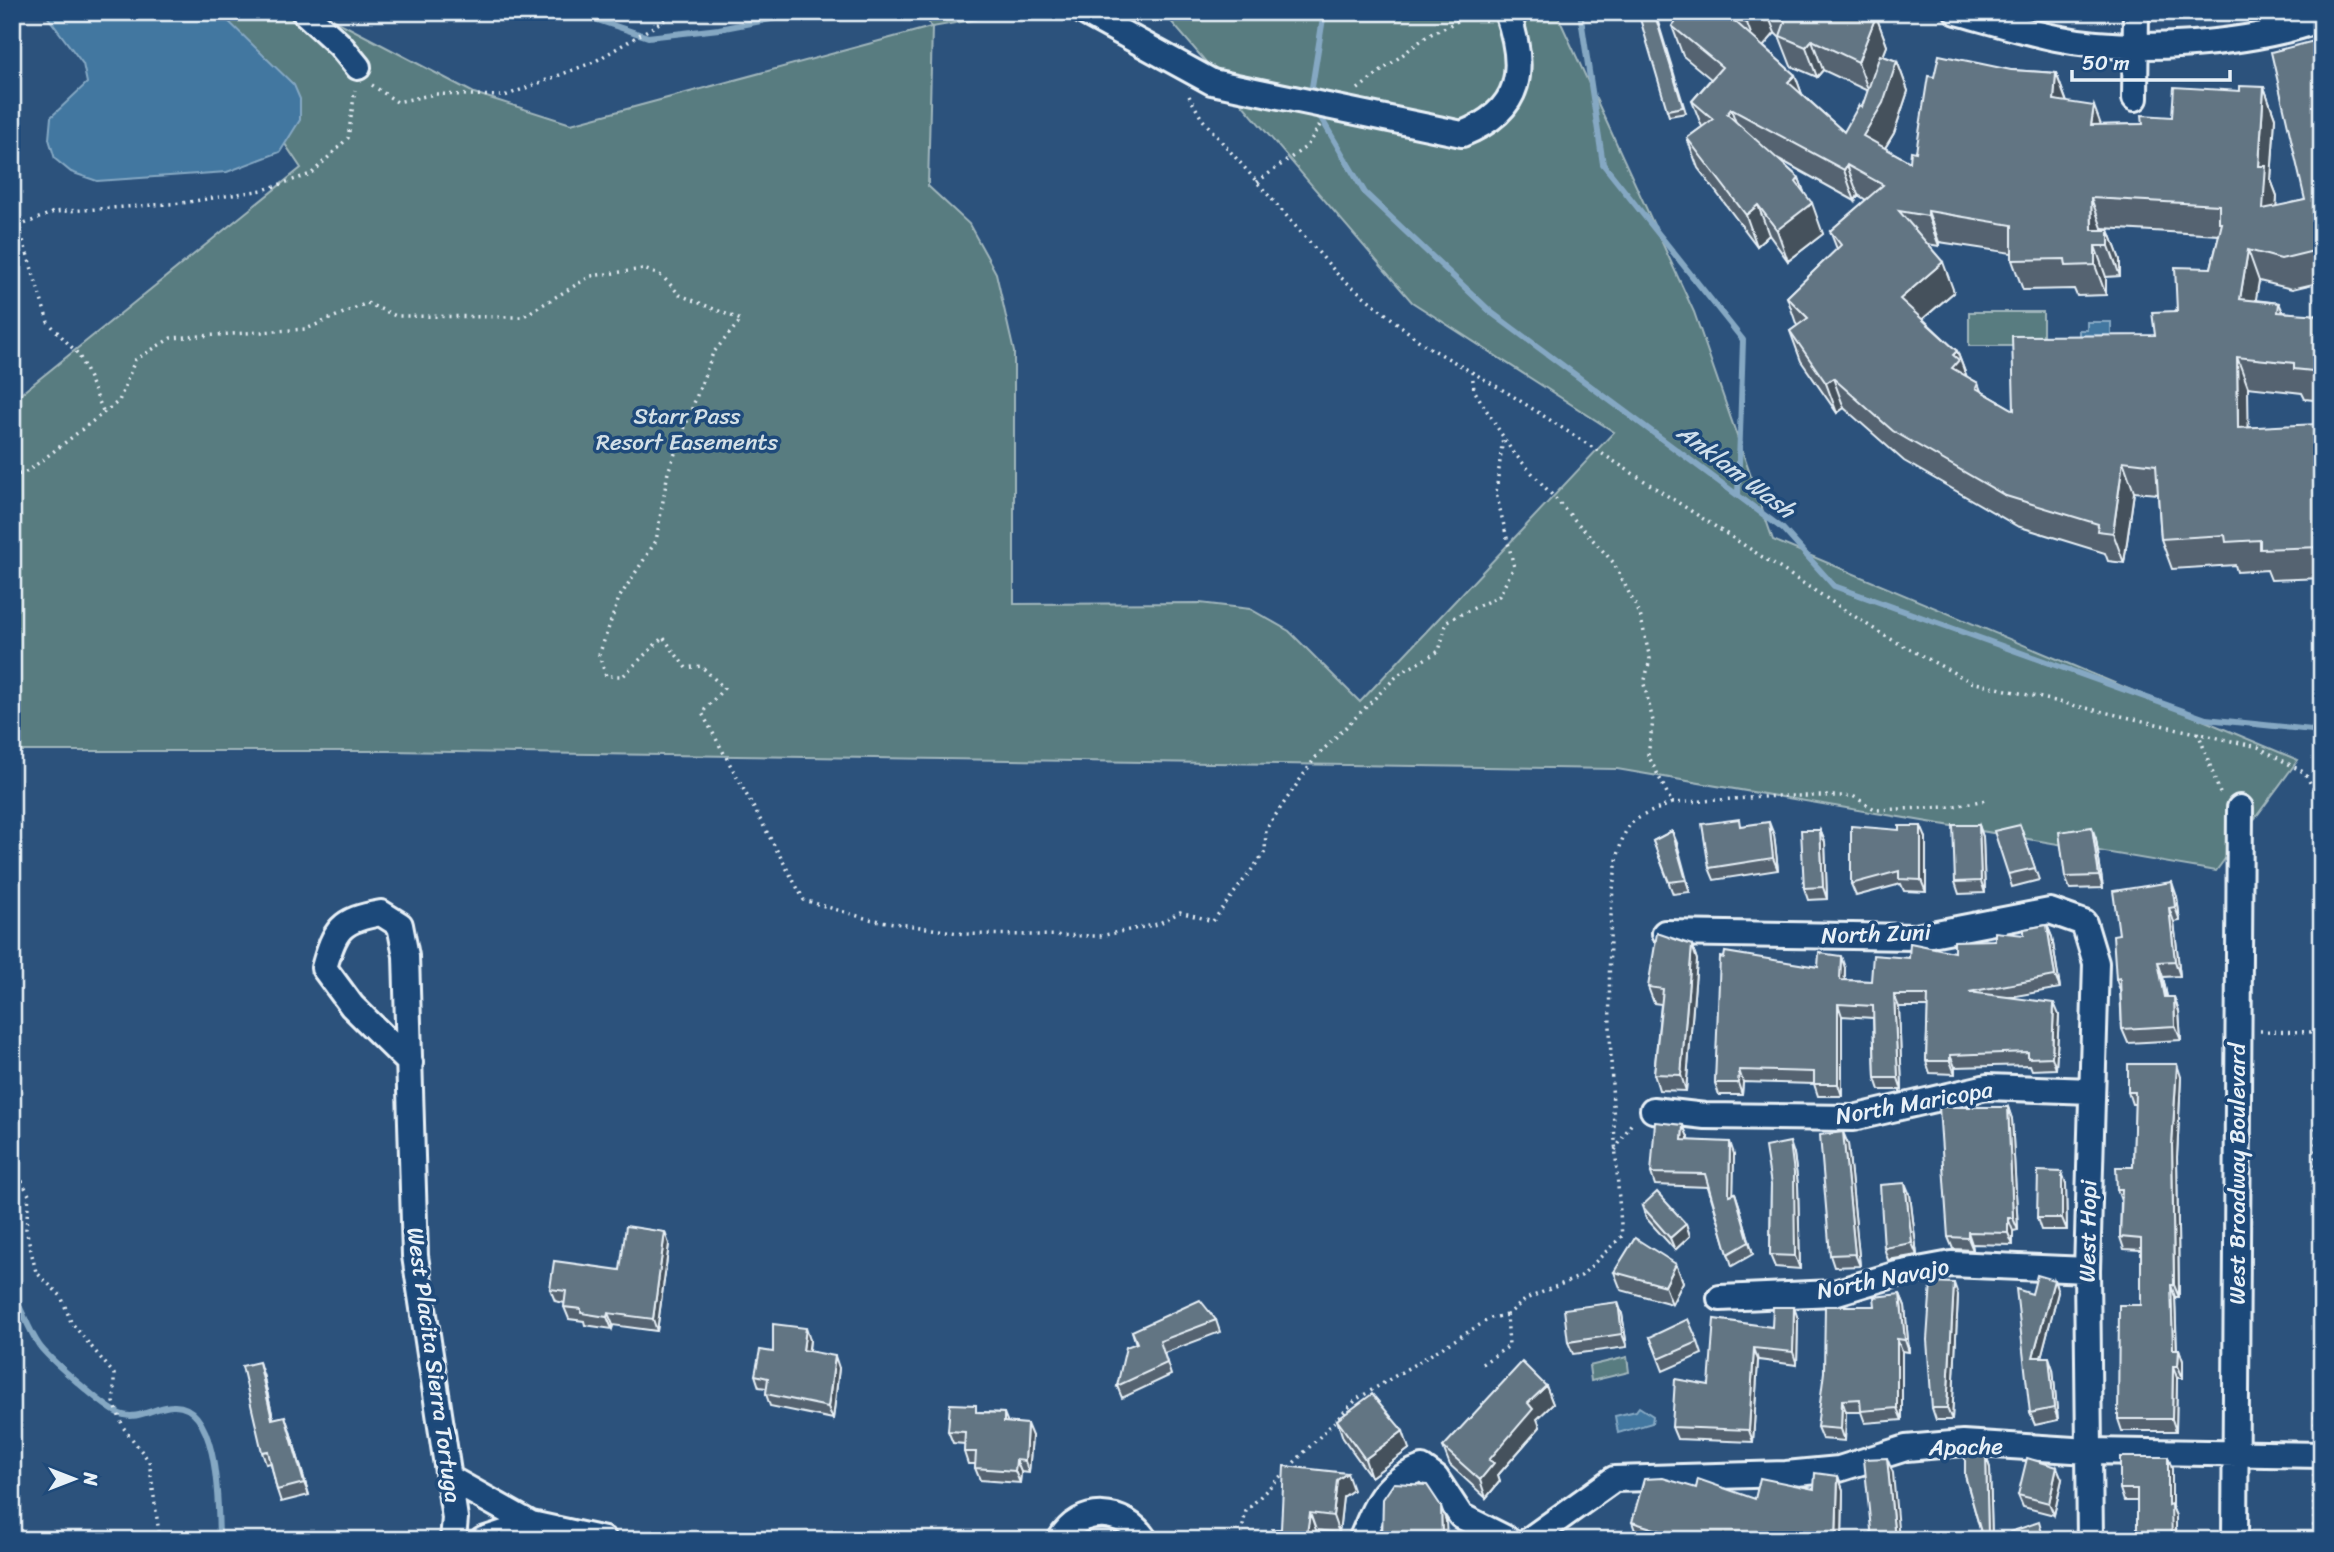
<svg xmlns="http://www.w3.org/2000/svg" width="2334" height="1552" viewBox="0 0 2334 1552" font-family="Sriracha,sans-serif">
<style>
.green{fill:#587b80;stroke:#a0b6bc;stroke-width:2}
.water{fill:#4377a0;stroke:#85a8c3;stroke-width:2}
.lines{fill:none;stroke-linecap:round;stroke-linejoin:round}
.stream{stroke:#85a8c3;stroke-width:6}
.minor-casing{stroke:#e8f1f8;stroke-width:30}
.path{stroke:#e8f1f8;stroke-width:3.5;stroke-dasharray:2 5;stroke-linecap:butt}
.minor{stroke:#1f4a7a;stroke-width:24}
.wall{fill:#546471;stroke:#e8f1f8;stroke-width:2;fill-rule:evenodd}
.shaded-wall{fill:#45515c;stroke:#e8f1f8;stroke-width:2}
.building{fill:#627483;stroke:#e8f1f8;stroke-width:2;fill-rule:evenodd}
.labels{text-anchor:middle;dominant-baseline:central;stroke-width:7;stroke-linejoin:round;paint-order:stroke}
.park-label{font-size:23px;fill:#d2dfe6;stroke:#1f4a7a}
.street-label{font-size:23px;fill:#e8f1f8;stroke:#1f4a7a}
.water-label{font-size:24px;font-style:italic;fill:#cfdfeb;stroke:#1f4a7a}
</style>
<rect width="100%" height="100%" fill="#2c527c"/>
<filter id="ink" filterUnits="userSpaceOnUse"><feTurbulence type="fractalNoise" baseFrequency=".0143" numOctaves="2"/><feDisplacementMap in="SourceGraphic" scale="14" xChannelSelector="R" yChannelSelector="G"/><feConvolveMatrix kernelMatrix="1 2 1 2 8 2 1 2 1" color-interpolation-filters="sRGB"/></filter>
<g filter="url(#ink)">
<!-- green -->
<path class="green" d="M197,12H319L474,93L571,124L931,27L924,12H1018L932,27L928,186L969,224L996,273L1014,352V604L1200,603L1250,609L1289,631L1360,702L1614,432L1412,302L1163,12H1556L1694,312L1773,540L2298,760L2216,871L1617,769L389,751H12V401L301,168Z
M1969,312H2043V346H1969Z
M1627,1357L1629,1372L1591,1381L1589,1366Z"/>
<!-- water -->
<path class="water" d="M44,12H219L294,85L300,99V120L280,152L227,172L97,181L71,172L55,159L49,139L51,117L87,83L83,64Z
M2087,322H2111V341L2079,348V330H2087Z
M1639,1407L1653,1416L1652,1423L1618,1433L1615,1416L1636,1411Z"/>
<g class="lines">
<!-- stream -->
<path class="stream" d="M574,12L648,37L719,29L808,12
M1580,12L1603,164L1743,340L1738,495
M1314,97L1312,87L1324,12
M1317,111L1365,193L1492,313L1783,529L1834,586L2206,719L2322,731
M12,1292C22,1309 28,1329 39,1345C48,1358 105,1408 120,1414C138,1421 154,1407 172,1406C220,1402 218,1508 219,1540"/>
<!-- minor casing -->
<g class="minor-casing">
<path id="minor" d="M304,12L340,45L358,67
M1084,12L1212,82L1462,134C1523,110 1527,69 1507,12
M1957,12C1990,21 2023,31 2056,38C2132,54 2249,45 2322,19
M2135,98L2136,12
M1665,933L1916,937L2050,911L2084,923L2096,963L2087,1270L2090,1540
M410,1063L352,1006L324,968C335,929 340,920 381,913L400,925L406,956L415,1256L455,1518L453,1540
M1653,1110L1705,1116L1853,1118L1987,1087L2091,1091
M1720,1298L1834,1293L1897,1274L1951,1264L2087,1270
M449,1478L531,1524
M483,1540L531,1524L604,1540
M1060,1540C1080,1505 1125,1508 1145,1540
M1361,1540C1376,1505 1383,1482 1422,1468L1436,1478L1461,1516L1509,1540
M1529,1540L1614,1479L1786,1474L1839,1469L1906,1448L1963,1443L2089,1451L2322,1455
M2235,1540L2240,808"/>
</g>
<!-- path -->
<path class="path" d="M372,85L397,102L435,94L505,96L594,62L678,12
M1358,89L1427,36L1476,12
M1189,96L1202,119L1339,276L1423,344L1508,393L1885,636L1971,682L2258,747L2305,773L2319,800L2317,841L2315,1433
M1257,182L1307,146L1320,125
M19,227L48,322L79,355L104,413
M12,229L54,212L182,203L263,190L311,174L348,138L355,90
M1472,372L1474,390L1512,451L1613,562L1640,614L1650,659L1644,684L1653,721L1648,755L1672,803C1660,809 1638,815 1630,825C1593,867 1616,1169 1622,1236L1581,1276L1526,1299L1507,1315L1509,1346L1479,1366
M12,477L28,471L119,401L135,360L171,338L306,329L367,303L396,316L522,317L591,276L644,269L662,276L680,295L741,320L713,353L668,472L656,541L619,598L599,655L606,676H623L663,637L686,668L701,666L724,688L702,713L804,900L868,919L965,934L1100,936L1158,924L1180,912L1213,921L1265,852L1266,829L1315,758L1399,674L1439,651L1447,621L1499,596L1514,567L1496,493L1503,437
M2198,732L2221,796
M1672,803L1778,796H1853L1876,810L1949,807L1986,800
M2260,1031L2316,1032
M1615,1150L1633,1121
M12,1162L29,1195L26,1229L36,1272L61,1296L71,1322L114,1374V1402L123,1427L149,1461L160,1540
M2314,1475V1540
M1240,1540L1246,1511L1357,1399L1491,1318L1507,1315"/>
<!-- minor -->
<use href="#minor" class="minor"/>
</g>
<!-- wall -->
<path class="wall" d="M1655,12L1686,113L1669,116L1667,110Z
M1683,12H1868L1876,16L1887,46L1883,56L1897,61L1908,91L1894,133L1885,148L1910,162L1916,152L1934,77L2011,70L2056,73L2067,102L2101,125L2143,124L2172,117L2240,91L2264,87L2275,118L2271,180L2277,196L2276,207L2305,200L2322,39V282L2292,289L2259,281L2255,300L2279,303L2283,312L2322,317V401L2305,399L2302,393L2248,387V427L2322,437V578L2271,580L2267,570L2237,572L2235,565L2172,569L2161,539L2158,494L2134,492L2124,563L2108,561L2105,553L2017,526L1904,461L1844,408L1837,413L1801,361L1790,331L1797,326L1787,297L1837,249L1830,231L1866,200L1858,195L1855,201L1777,158L1799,178L1805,195L1823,234L1788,261L1769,235L1757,246L1698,168L1687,138L1702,127L1692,101L1711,79L1683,56L1672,26ZM1775,33L1780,38L1791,66L1817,77L1823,70L1868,91L1862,107L1844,132L1802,94L1795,75L1763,46ZM2102,228L2219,235L2211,268L2155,335L2014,410L1981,391L1978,383L1967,377L1957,351L1923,319L1954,292L1928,244L1939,246V242L2012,253V260L2023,290L2074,289L2077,296L2106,295V277L2120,276V260L2109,230H2102Z
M1979,825L1983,837L1985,893L1959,894L1955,882Z
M2020,825L2039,880L2012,887L2008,874Z
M1742,826L1774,835L1778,870L1714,880L1709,868Z
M1820,830L1825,842L1827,899L1808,900L1804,888Z
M1672,831L1690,892L1673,894L1653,841Z
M1926,838V892L1904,891L1901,884L1856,896L1851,884Z
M2096,839L2103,888L2070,889L2065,877Z
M2177,897L2180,921L2174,922L2180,976L2163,977L2167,997H2174L2179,1012L2181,1040L2128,1043L2122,1029L2120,990L2116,979L2119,934Z
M2047,925L2052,937L2060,988L2010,997L2059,1015L2056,1069L2032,1070L2030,1065L1955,1067V1074L1930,1073L1926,1061L1928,1007H1899L1902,1090H1879L1875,1078L1873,1018L1842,1016V1096H1818L1814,1084L1743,1082L1742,1095H1719L1715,1083L1724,958L1818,967L1845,968V980L1871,981L1909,958L1954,952L1995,940L2024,935Z
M1692,945L1697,960L1686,1091L1659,1090L1654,1074L1661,1004L1654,1003L1648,987Z
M2181,1077L2177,1157L2179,1297H2175L2177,1349H2179L2183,1361V1378H2177L2176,1431H2122L2118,1419L2141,1305V1250L2124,1249L2120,1237L2121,1201L2117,1189L2133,1167L2135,1104H2132L2128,1092Z
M2008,1107L2012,1119L2018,1230L2013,1231V1245L1972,1244L1973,1250L1953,1249L1948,1237Z
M1688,1137V1140L1734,1154L1733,1193H1735L1739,1205L1753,1254L1732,1266L1708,1187L1655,1185L1651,1173Z
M1848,1144L1860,1266L1834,1267L1830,1255Z
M1794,1154L1798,1185L1800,1269L1775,1267L1770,1255L1771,1185Z
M2066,1184L2067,1230H2041L2037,1218Z
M1910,1195L1917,1255L1888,1260L1884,1248Z
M1642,1206L1686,1224L1690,1236L1675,1250L1646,1218Z
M669,1244L657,1331L613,1325L612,1329L585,1325L584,1321L569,1319L564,1307L565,1303L555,1301L550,1289L620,1270Z
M1676,1264L1683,1282L1672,1304L1621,1290L1614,1272Z
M2054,1280L2058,1292L2041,1357L2053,1369L2058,1420L2035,1425L2030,1413L2032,1294Z
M1900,1294L1905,1306L1909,1352L1902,1351V1420L1865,1423L1861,1412H1846L1845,1441L1822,1439L1817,1427L1875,1306Z
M1958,1295L1952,1420H1936L1932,1408Z
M1622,1314L1627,1347L1573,1354L1568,1342Z
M1798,1319L1797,1365L1758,1360L1753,1442L1677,1439L1672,1427L1772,1327Z
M1216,1320L1220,1332L1164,1353L1171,1375L1122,1398L1117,1386L1136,1344L1132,1331Z
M1650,1337L1698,1342L1702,1354L1663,1371Z
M810,1340L809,1351L839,1368L833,1419L770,1406L766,1394L767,1388L759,1387L755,1375L773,1352Z
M263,1374L273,1418L289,1428L309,1495L281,1502L277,1490L271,1463L266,1464L262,1452Z
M1546,1386L1553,1404L1537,1419L1540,1427L1498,1475L1500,1481L1486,1498L1450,1465L1443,1447Z
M979,1412L1004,1413L1008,1423L1032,1436L1029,1473L1021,1472L1020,1483L980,1480L975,1468L976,1464H968L964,1452L965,1444L953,1443L948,1431Z
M1337,1420L1409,1449L1371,1477L1343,1438Z
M1986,1456L1990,1468L1992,1540H1983L1965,1475Z
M2168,1457L2172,1469V1507L2176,1516V1540H2137V1501H2124L2120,1489Z
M1838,1476L1843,1490L1842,1540H1649L1637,1536L1632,1522L1696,1488L1755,1499L1814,1489Z
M2062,1479L2054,1515L2023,1507L2018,1495Z
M1353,1490L1343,1497L1339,1533L1316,1530L1315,1540H1270L1281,1529Z"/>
<!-- shaded-wall -->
<path class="shaded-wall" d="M1755,12H1767L1775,33L1758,53L1747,23Z
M1876,16L1887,46L1869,92L1858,62Z
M1812,40L1823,70L1817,77L1806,47Z
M1897,61L1908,91L1894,133L1874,166L1863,136Z
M2056,73L2067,103L2054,100Z
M1795,75L1806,105L1788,82Z
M2264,87L2275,118L2271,180L2277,196L2274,240L2263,209L2259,166Z
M2094,106L2105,136L2091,125Z
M1731,109L1742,139L1727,114Z
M1847,165L1858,195L1855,201L1844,170Z
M1799,178L1809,206L1812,203L1823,234L1788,261L1777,230L1796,182Z
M2091,198L2102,228L2103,246L2092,230Z
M1758,205L1769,235L1757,246L1746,215Z
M1928,211L1939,242V246L1928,216Z
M2109,230L2120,260V276L2109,246Z
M2095,246L2106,277V295L2095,265Z
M2248,250L2259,281L2251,329L2240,299Z
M1943,262L1954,292L1911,329L1900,299Z
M1957,351L1968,381L1952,368L1953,355Z
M2237,357L2248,387L2249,458L2238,428Z
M1833,378L1844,408L1837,413L1826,383Z
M2317,424L2322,437V470L2319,461Z
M2123,461L2134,492L2124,563L2113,533Z
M1769,822L1774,835L1778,870L1773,858Z
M1979,825L1983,837L1985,893L1981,881Z
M1921,826L1926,838V892L1921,880Z
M2092,827L2096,839L2103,888L2099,876Z
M1820,830L1825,842L1827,899L1823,887Z
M1672,831L1677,843L1690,892L1686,880Z
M2172,882L2177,897L2180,921L2175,907Z
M2169,908L2174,922L2180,976L2175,961Z
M2047,925L2052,937L2060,988L2055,976Z
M1692,945L1697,960L1686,1091L1681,1075Z
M1841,956L1845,968L1844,992L1840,980Z
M2158,962L2163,977L2170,1012L2165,997Z
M1894,995L1899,1007L1902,1090L1898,1078Z
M2174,997L2179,1012L2181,1040L2175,1026Z
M2054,1003L2059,1015L2056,1069L2052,1057Z
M1838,1004L1842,1016V1096L1838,1084Z
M1950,1055L1955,1067V1074L1950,1061Z
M2177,1064L2181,1077L2177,1157L2179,1297L2174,1285L2172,1145Z
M1739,1070L1743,1082L1742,1095L1738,1083Z
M2008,1107L2012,1119L2018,1230L2013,1218Z
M1683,1125L1688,1137L1687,1152L1682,1140Z
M1843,1132L1848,1144L1860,1266L1855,1254Z
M1730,1142L1734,1154L1733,1207L1729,1195Z
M1790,1142L1794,1154L1798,1185L1800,1269L1795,1256Z
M2062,1172L2066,1184L2067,1230L2062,1218Z
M1905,1183L1910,1195L1917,1255L1912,1243Z
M1735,1193L1739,1205L1753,1254L1749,1242Z
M2008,1218L2013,1231V1245L2008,1233Z
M1686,1224L1690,1236L1675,1250L1670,1238Z
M665,1232L669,1244L657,1331L653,1319Z
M1968,1232L1972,1244L1973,1250L1968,1238Z
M1676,1264L1683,1282L1672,1304L1665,1286Z
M2054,1280L2058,1292L2038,1369L2033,1357Z
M1954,1283L1958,1295L1952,1420L1947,1408Z
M2171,1285L2175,1297L2177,1361L2173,1349Z
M1900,1294L1905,1306L1909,1352L1905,1340Z
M1618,1302L1622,1314L1627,1347L1622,1334Z
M1794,1307L1798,1319L1797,1365L1793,1352Z
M608,1313L613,1325L612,1329L607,1317Z
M806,1328L810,1340L807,1362L803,1350Z
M1897,1339L1902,1351V1420L1897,1408Z
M1754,1348L1758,1360L1753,1442L1749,1430Z
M2179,1349L2183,1361V1378L2178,1366Z
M835,1356L839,1368L833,1419L828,1407Z
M2049,1357L2053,1369L2058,1420L2054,1408Z
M259,1362L263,1374L276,1431L272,1419Z
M2173,1366L2177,1378L2176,1431L2172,1419Z
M1546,1386L1553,1404L1537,1419L1540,1427L1498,1475L1500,1481L1486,1498L1480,1480L1489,1460L1528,1403Z
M1842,1400L1846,1412L1845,1441L1841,1429Z
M285,1416L289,1428L309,1495L304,1483Z
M1027,1424L1032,1436L1029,1473L1025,1461Z
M1403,1431L1409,1449L1371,1477L1365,1459Z
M1986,1456L1990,1468L1992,1540H1990L1988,1535Z
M2168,1457L2172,1469V1507L2176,1516V1540H2172L2168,1505Z
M1887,1458L1893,1473L1899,1540H1895Z
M1016,1460L1021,1472L1020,1483L1015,1471Z
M2057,1467L2062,1479L2054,1515L2049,1503Z
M1347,1473L1353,1490L1343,1497L1339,1533L1333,1516L1337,1480Z
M1838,1476L1843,1490L1842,1540H1836Z
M1441,1506L1446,1521L1447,1540H1442Z
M1310,1513L1316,1530L1315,1540H1306Z"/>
<!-- building -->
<path class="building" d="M1638,12H1654L1683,107L1667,110Z
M1683,12H1755L1747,23L1729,16L1795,75L1788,82L1844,132L1859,105L1862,107L1880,55L1897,61L1883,103L1863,136L1910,162L1911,151L1916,152L1928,76L1934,77L1939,55L2011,70L2056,73L2054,100L2094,106L2091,125L2143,124L2142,115L2172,117L2174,87L2240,91V86L2264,87L2259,166H2266L2263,209L2305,200L2271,52L2322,39V249L2281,259L2248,250L2240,299L2279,303L2278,312L2321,315L2322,372L2294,369V363L2237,357L2238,428L2317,424L2319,461L2322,459V547L2260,549V540L2226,542L2225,535L2161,539L2156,465L2123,461L2113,533L2097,531L2098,524L2006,496L1893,431L1833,378L1826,383L1790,331L1808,318L1787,297L1841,245L1830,231L1883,185L1847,165L1844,170L1731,109L1727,114L1799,178L1796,182L1812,203L1777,230L1758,205L1746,215L1687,138L1713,119L1692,101L1722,67L1672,26ZM2091,198L2219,205V223H2222L2211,268L2175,267L2177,311L2152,312L2155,335L2012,336L2014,410L1976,388L1978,383L1952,368L1959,360L1953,355L1957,351L1900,299L1943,262L1899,211L1928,216V211L2012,225V260L2065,259L2066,266L2095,265V246H2109V230H2092Z
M1775,12H1868L1876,16L1858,62L1812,40L1806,47L1780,36L1785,22Z
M1739,819L1740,826L1769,822L1773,858L1709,868L1702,824Z
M1953,825H1979L1981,881L1955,882Z
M2020,825L2035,868L2008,874L1994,831Z
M1851,826L1899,830V826H1921V880L1899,879V871L1851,884Z
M2092,827L2099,876L2065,877L2059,832Z
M1801,830H1820L1823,887L1804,888Z
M1672,831L1686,880L1669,882L1653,841Z
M2172,882L2175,907L2169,908L2175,961L2158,962L2165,997H2174L2175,1026L2122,1029L2120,978L2116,979L2113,935L2119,934L2113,891Z
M2047,925L2055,976L1969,992L2054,1003L2052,1057L2028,1058V1052L1950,1055V1061H1926L1928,995H1894L1898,1078H1875L1873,1006L1838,1004V1084H1814V1072L1739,1070L1738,1083H1715L1720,957L1724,958L1725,952L1818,967L1819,953L1841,956L1840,980L1871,981L1873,955L1909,958L1910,943L1954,952V941L1995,940V932L2024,935V929Z
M1657,933L1692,945L1681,1075L1654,1074L1663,989L1648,987Z
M2128,1064H2177L2172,1145L2174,1285H2171L2173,1349H2179L2178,1366H2173L2172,1419H2118L2119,1305H2141V1239L2120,1237L2122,1189H2117L2116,1167H2133L2135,1092H2128Z
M1939,1107H2008L2013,1218H2008V1233L1968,1232V1238L1948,1237Z
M1655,1122L1683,1125L1682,1140L1730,1142L1729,1195L1735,1193L1749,1242L1728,1254L1705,1174L1651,1173Z
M1843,1132L1855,1254L1830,1255L1820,1135Z
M1790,1142L1794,1173L1795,1256L1770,1255L1771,1185L1765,1147Z
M2038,1171L2062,1172V1218H2037Z
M1905,1183L1912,1243L1884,1248L1880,1185Z
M1657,1192L1686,1224L1670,1238L1642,1206Z
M626,1226L665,1232L653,1319L608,1313L607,1317L581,1313V1309L564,1307L566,1291L550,1289L554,1261L620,1270Z
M1635,1238L1676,1264L1665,1286L1614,1272Z
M2037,1275L2054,1280L2033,1357H2049L2054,1408L2030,1413L2016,1289L2032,1294Z
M1931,1282L1954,1283L1947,1408H1932L1927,1340Z
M1900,1294L1905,1340L1897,1339V1408L1861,1411L1860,1399L1842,1400L1841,1429L1817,1427L1824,1372L1825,1306H1875L1874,1297Z
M1200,1300L1216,1320L1160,1341L1167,1363L1117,1386L1126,1347L1137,1343L1132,1331Z
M1618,1302L1622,1334L1568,1342L1564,1309Z
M1773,1307H1794L1793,1352L1754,1348L1749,1430L1672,1427L1675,1379L1709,1385L1714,1319L1772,1327Z
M1688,1319L1698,1342L1659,1359L1650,1337Z
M773,1324L806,1328L803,1350L835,1356L828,1407L766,1394L768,1378L755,1375L760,1350L773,1352Z
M259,1362L272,1419L285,1416L304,1483L277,1490L268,1451L262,1452L242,1366Z
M1522,1362L1546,1386L1528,1403L1533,1409L1489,1460L1494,1463L1480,1480L1443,1447Z
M1372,1394L1403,1431L1365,1459L1337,1420Z
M950,1404L976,1405V1412L1004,1413V1422L1027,1424L1025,1461L1016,1460L1015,1471L975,1468L976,1452H964L965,1432L948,1431Z
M1965,1455L1986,1456L1988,1535L1982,1536L1965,1475Z
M2120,1457H2168V1505L2171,1504L2172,1540H2137V1489H2120Z
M1887,1458L1895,1540H1872L1864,1459Z
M2027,1458L2057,1467L2049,1503L2018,1495Z
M1284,1466L1347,1473L1337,1480L1333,1516L1310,1513L1306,1540H1270L1272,1529H1281Z
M1815,1473L1838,1476L1836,1540H1671V1534L1632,1522L1644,1479L1663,1478L1696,1488L1698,1479L1755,1499L1760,1478L1814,1489Z
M1394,1483L1427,1485L1441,1506L1442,1540H1382L1383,1499Z
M2039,1522L2044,1540H2008L2010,1532Z"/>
</g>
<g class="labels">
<!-- park labels -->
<g class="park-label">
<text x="687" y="416">Starr Pass<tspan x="687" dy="26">Resort Easements</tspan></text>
</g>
<!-- street labels -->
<g class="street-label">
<text transform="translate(1876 934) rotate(-2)">North Zuni</text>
<text transform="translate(1914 1103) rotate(-10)">North Maricopa</text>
<text transform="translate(2237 1174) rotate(-90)">West Broadway Boulevard</text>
<text transform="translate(2088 1231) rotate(-89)">West Hopi</text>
<text transform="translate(1883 1279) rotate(-11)">North Navajo</text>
<text transform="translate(434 1365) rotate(82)">West Placita Sierra Tortuga</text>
<text transform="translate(1966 1447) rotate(-1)">Apache</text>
</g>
<!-- water labels -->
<g class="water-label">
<text transform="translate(1736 471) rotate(37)">Anklam Wash</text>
</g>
</g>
<!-- margin -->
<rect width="2334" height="1552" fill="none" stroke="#1f4a7a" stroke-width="42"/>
<rect x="21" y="21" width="2292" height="1510" fill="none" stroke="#e8f1f8" stroke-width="2.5" filter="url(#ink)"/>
<!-- north arrow -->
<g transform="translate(74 1479) rotate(90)" stroke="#1f4a7a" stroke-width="5" paint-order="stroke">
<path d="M0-5L12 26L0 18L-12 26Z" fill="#e8f1f8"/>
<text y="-10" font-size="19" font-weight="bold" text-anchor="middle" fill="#e8f1f8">N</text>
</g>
<!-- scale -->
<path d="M2072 70v10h158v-10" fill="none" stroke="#e8f1f8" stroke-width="3.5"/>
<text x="2082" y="70" font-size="21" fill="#e8f1f8" stroke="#1f4a7a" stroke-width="5" paint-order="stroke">50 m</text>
</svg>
